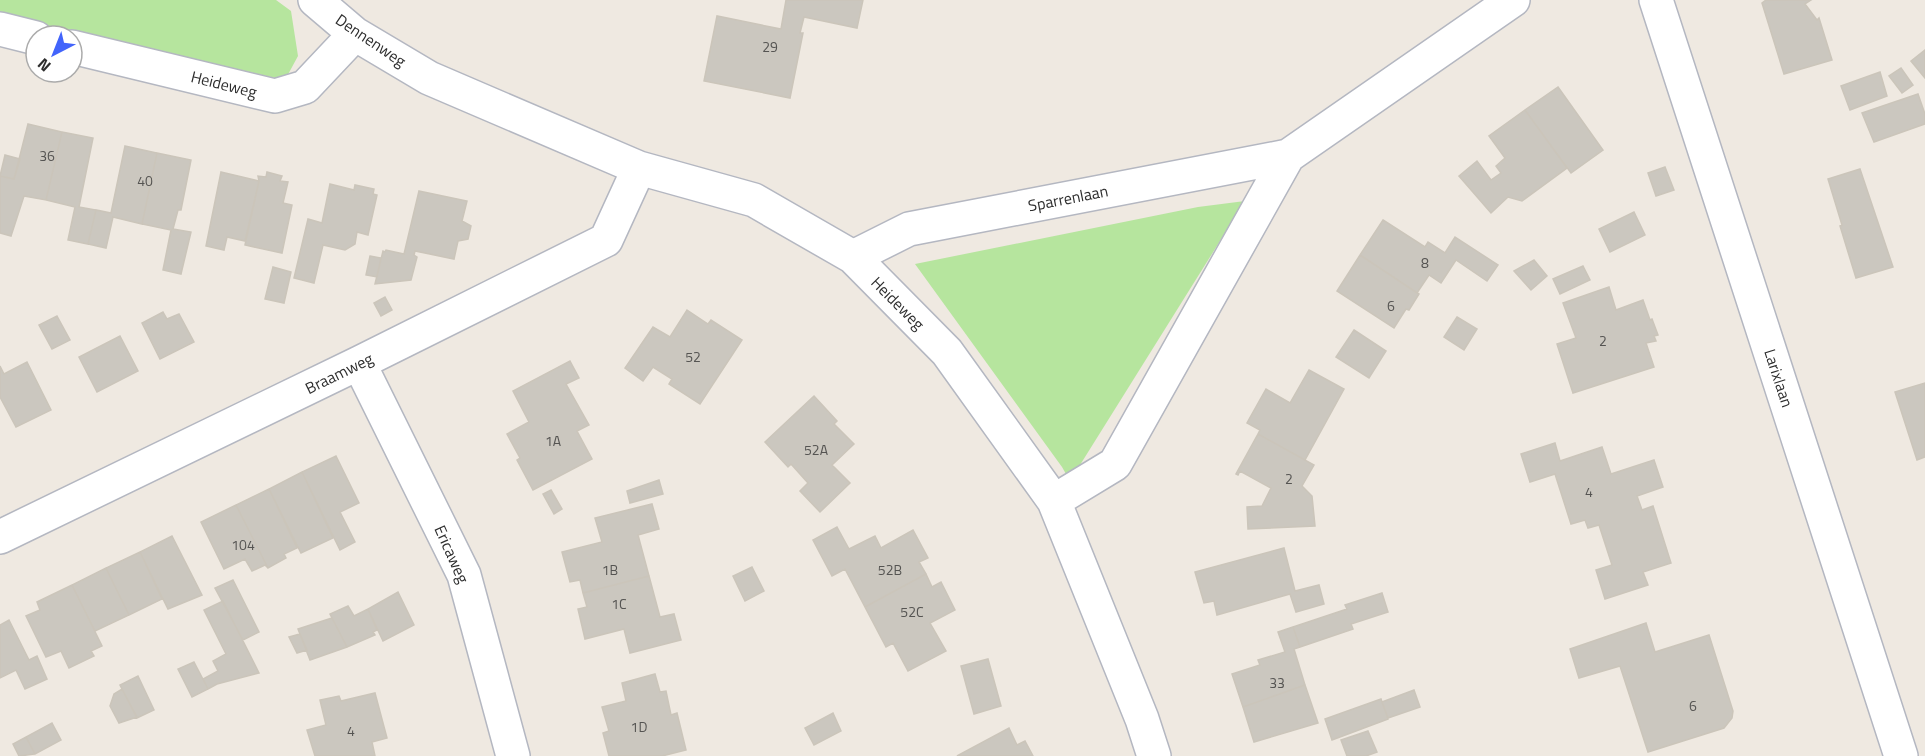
<svg xmlns="http://www.w3.org/2000/svg" width="1925" height="756" viewBox="0 0 1925 756" font-family="'Titillium Web',sans-serif">
<style>
.green{fill:#b6e59e}
.building{fill:#cbc7bf;stroke:#cbc5ba;stroke-width:1.5}
.lines{fill:none;stroke-linecap:round;stroke-linejoin:round}
.minor-casing{stroke:#b4b7c1;stroke-width:36}
.minor{stroke:#fff;stroke-width:33}
.labels{text-anchor:middle;dominant-baseline:central;stroke-width:5;stroke-linejoin:round;paint-order:stroke}
.number-label{font-size:14px;fill:#555452}
.street-label{font-size:16px;fill:#2e2e2e;stroke:#fff}
</style>
<rect width="100%" height="100%" fill="#efe9e1"/>
<!-- green -->
<path class="green" d="M0,0H276L291,11L298,56L285,80L0,17Z
M1245,201L1070,481L1062,467L915,264L1198,207Z"/>
<!-- building -->
<path class="building" d="M786,0H863L857,28L804,17L800,33H803L790,98L704,81L717,16L781,29Z
M1766,0H1811L1805,4L1817,20L1819,18L1832,60L1784,74L1762,3Z
M1925,50V78L1911,61Z
M1901,68L1913,85L1902,93L1889,76Z
M1880,72L1887,96L1850,110L1841,86Z
M1558,87L1603,150L1571,173L1525,110Z
M1918,94L1925,114V124L1874,142L1862,113Z
M1525,110L1567,168L1522,201L1508,197L1491,213L1459,176L1477,161L1491,180L1501,173L1496,166L1505,158L1489,136Z
M28,124L62,132L46,200L24,196L11,236L0,233V176L14,179Z
M62,132L93,138L79,207L96,210L88,244L68,240L75,207L46,200Z
M125,146L157,153L142,224L113,217L106,248L88,244L96,210L111,213Z
M157,153L191,160L181,210H178L173,229L191,232L181,274L163,270L171,230L142,224Z
M5,155L20,159L14,179L0,176Z
M1665,167L1674,190L1656,196L1648,173Z
M1860,169L1893,267L1856,278L1840,226L1842,225L1828,179Z
M221,172L259,181L245,241L227,237L224,250L206,246Z
M267,172L282,176L280,181L288,182L283,203L292,205L282,253L245,245L259,181L258,176L266,177Z
M330,184L354,190L355,185L374,189L373,194L377,195L368,235L357,232L355,244L345,250L323,245L314,283L294,278L308,219L322,223Z
M419,191L467,201L462,221L471,226L468,239L458,241L454,259L415,251L414,255L417,257L411,280L375,284L383,251L385,252L386,250L404,254Z
M1634,212L1645,235L1610,252L1599,229Z
M1383,220L1425,247L1428,242L1445,253L1455,237L1498,265L1487,281L1456,260L1441,283L1429,275L1417,293L1360,255Z
M1360,255L1419,294L1409,310L1406,309L1394,328L1337,291Z
M370,256L381,258L377,277L366,275Z
M1534,260L1547,276L1531,290L1514,271Z
M1583,266L1590,280L1560,294L1553,279Z
M273,267L291,272L284,303L265,299Z
M1609,287L1616,310L1643,300L1650,320L1652,319L1658,335L1654,336L1656,341L1646,343L1654,367L1573,393L1557,344L1576,338L1563,303Z
M385,297L392,310L381,316L374,303Z
M687,310L708,324L711,320L742,340L700,404L669,384L672,379L653,367L643,381L625,368L653,327L670,337Z
M163,312L167,319L179,314L194,342L160,359L142,323Z
M57,316L70,340L52,349L39,325Z
M1457,317L1477,329L1464,350L1444,337Z
M1354,330L1386,351L1369,378L1336,357Z
M120,336L138,371L97,392L79,357Z
M570,361L579,378L566,384L589,425L577,431L592,459L533,490L517,460L520,458L507,434L529,422L513,391Z
M27,362L51,410L16,427L0,397V366L4,374Z
M1309,370L1344,389L1305,460L1258,434L1260,430L1247,423L1266,389L1290,403Z
M1925,383V457L1917,460L1895,392Z
M814,396L837,421L834,424L854,444L832,465L850,483L820,512L800,491L808,483L791,464L788,467L765,442Z
M1258,434L1314,465L1302,486L1312,496L1315,526L1248,529L1247,507L1262,506L1271,488L1240,471L1238,475L1236,474Z
M1555,443L1560,461L1602,447L1611,474L1654,460L1663,487L1637,496L1642,510L1653,506L1671,563L1643,572L1648,585L1605,599L1596,570L1612,565L1599,525L1588,528L1585,520L1571,524L1555,474L1530,482L1521,454Z
M336,456L359,503L340,512L355,542L340,550L302,472Z
M302,472L333,538L301,553L269,489Z
M659,480L663,494L630,503L627,491Z
M269,489L297,548L284,554L286,558L268,568L236,505Z
M551,490L562,509L554,514L543,494Z
M652,504L659,529L638,535L649,576L583,593L580,580L570,582L562,552L602,542L595,518Z
M236,505L268,568L265,565L252,571L245,559L224,569L201,522Z
M837,527L849,549L875,536L881,548L913,530L928,558L919,562L926,574L865,607L845,569L832,576L813,540Z
M172,536L202,595L168,609L140,552Z
M1284,548L1295,591L1319,585L1324,604L1296,612L1290,594L1217,615L1214,601L1204,603L1195,572Z
M140,552L162,599L129,615L106,568Z
M752,567L764,591L745,601L733,576Z
M106,568L129,615L95,631L72,585Z
M926,574L932,587L941,582L955,610L930,623L946,651L908,671L893,643L886,647L865,607Z
M649,576L660,617L674,614L681,640L630,653L624,629L585,639L578,609L587,607L583,593Z
M233,580L259,632L243,640L215,588Z
M72,585L102,646L91,651L94,656L69,668L61,651L46,657L26,616L40,610L37,602Z
M398,592L414,625L383,641L368,609Z
M1382,593L1388,612L1351,624L1353,629L1300,647L1293,627L1347,609L1345,605Z
M223,601L259,673L217,684L208,689L203,679L218,671L213,661L226,654L204,610Z
M348,606L354,616L368,609L377,630L373,632L375,635L347,647L330,614Z
M332,618L347,647L310,660L298,629Z
M9,620L29,660L37,656L47,679L25,689L16,670L0,678V625Z
M1646,623L1655,652L1709,635L1733,711L1732,718L1724,728L1648,752L1620,666L1579,678L1570,649Z
M1293,627L1300,647L1294,649L1305,685L1243,707L1232,674L1260,665L1258,660L1285,652L1278,632Z
M300,634L307,650L297,653L289,637Z
M988,659L1001,706L974,714L961,666Z
M194,662L208,689L192,697L178,669Z
M655,674L660,692L666,691L671,715L677,713L686,750L662,756H609L603,733L609,731L602,707L626,701L622,683Z
M138,676L154,710L137,718L120,685Z
M1305,685L1318,723L1254,742L1243,707Z
M122,689L137,717L119,723L110,706L114,694Z
M1414,690L1420,707L1388,718L1382,702Z
M375,693L387,738L372,742L375,756H315L307,730L326,725L320,700L339,696L341,701Z
M1381,699L1388,719L1332,740L1325,719Z
M833,713L841,731L814,745L805,728Z
M52,723L61,740L35,754L26,737Z
M1009,728L1017,745L1025,741L1033,756H957Z
M1368,731L1377,752L1366,756H1347L1341,740Z
M26,737L35,754L19,756L13,744Z"/>
<g class="lines">
<!-- minor casing -->
<g class="minor-casing">
<path id="minor" d="M315,0L355,34L429,78L639,168L754,200L853,257L947,352L1054,501L1142,719L1154,756
M1656,0L1901,756
M0,29L36,38
M72,47L275,96L305,87L355,34
M853,257L909,229L1288,156L1513,0
M359,363L464,575L513,756
M1054,501L1115,464L1288,156
M0,537L359,363L606,240L639,168"/>
</g>
<!-- minor -->
<use href="#minor" class="minor"/>
</g>
<g class="labels">
<!-- number labels -->
<g class="number-label">
<text x="770" y="46">29</text>
<text x="47" y="155">36</text>
<text x="145" y="180">40</text>
<text x="1425" y="262">8</text>
<text x="1391" y="305">6</text>
<text x="1603" y="340">2</text>
<text x="693" y="356">52</text>
<text x="553" y="440">1A</text>
<text x="816" y="449">52A</text>
<text x="1289" y="478">2</text>
<text x="1589" y="491">4</text>
<text x="243" y="544">104</text>
<text x="610" y="569">1B</text>
<text x="890" y="569">52B</text>
<text x="619" y="603">1C</text>
<text x="912" y="611">52C</text>
<text x="1277" y="682">33</text>
<text x="1693" y="705">6</text>
<text x="639" y="726">1D</text>
<text x="351" y="730">4</text>
</g>
<!-- street labels -->
<g class="street-label">
<text transform="translate(371 40) rotate(34)">Dennenweg</text>
<text transform="translate(224 84) rotate(14)">Heideweg</text>
<text transform="translate(1068 198) rotate(-11)">Sparrenlaan</text>
<text transform="translate(898 303) rotate(45)">Heideweg</text>
<text transform="translate(339 373) rotate(-26)">Braamweg</text>
<text transform="translate(1779 378) rotate(72)">Larixlaan</text>
<text transform="translate(452 554) rotate(66)">Ericaweg</text>
</g>
</g>
<!-- north arrow -->
<g transform="translate(54 54) rotate(222)"><circle r="28" fill="#ffffff" stroke="#ababab" stroke-width="1.5"/>
<path d="M0-4.5L10 22L0 15L-10 22Z" fill="#4264fb"/>
<text y="-9" font-size="16" font-weight="bold" text-anchor="middle" fill="#2e2e2e">N</text>
</g>
</svg>
